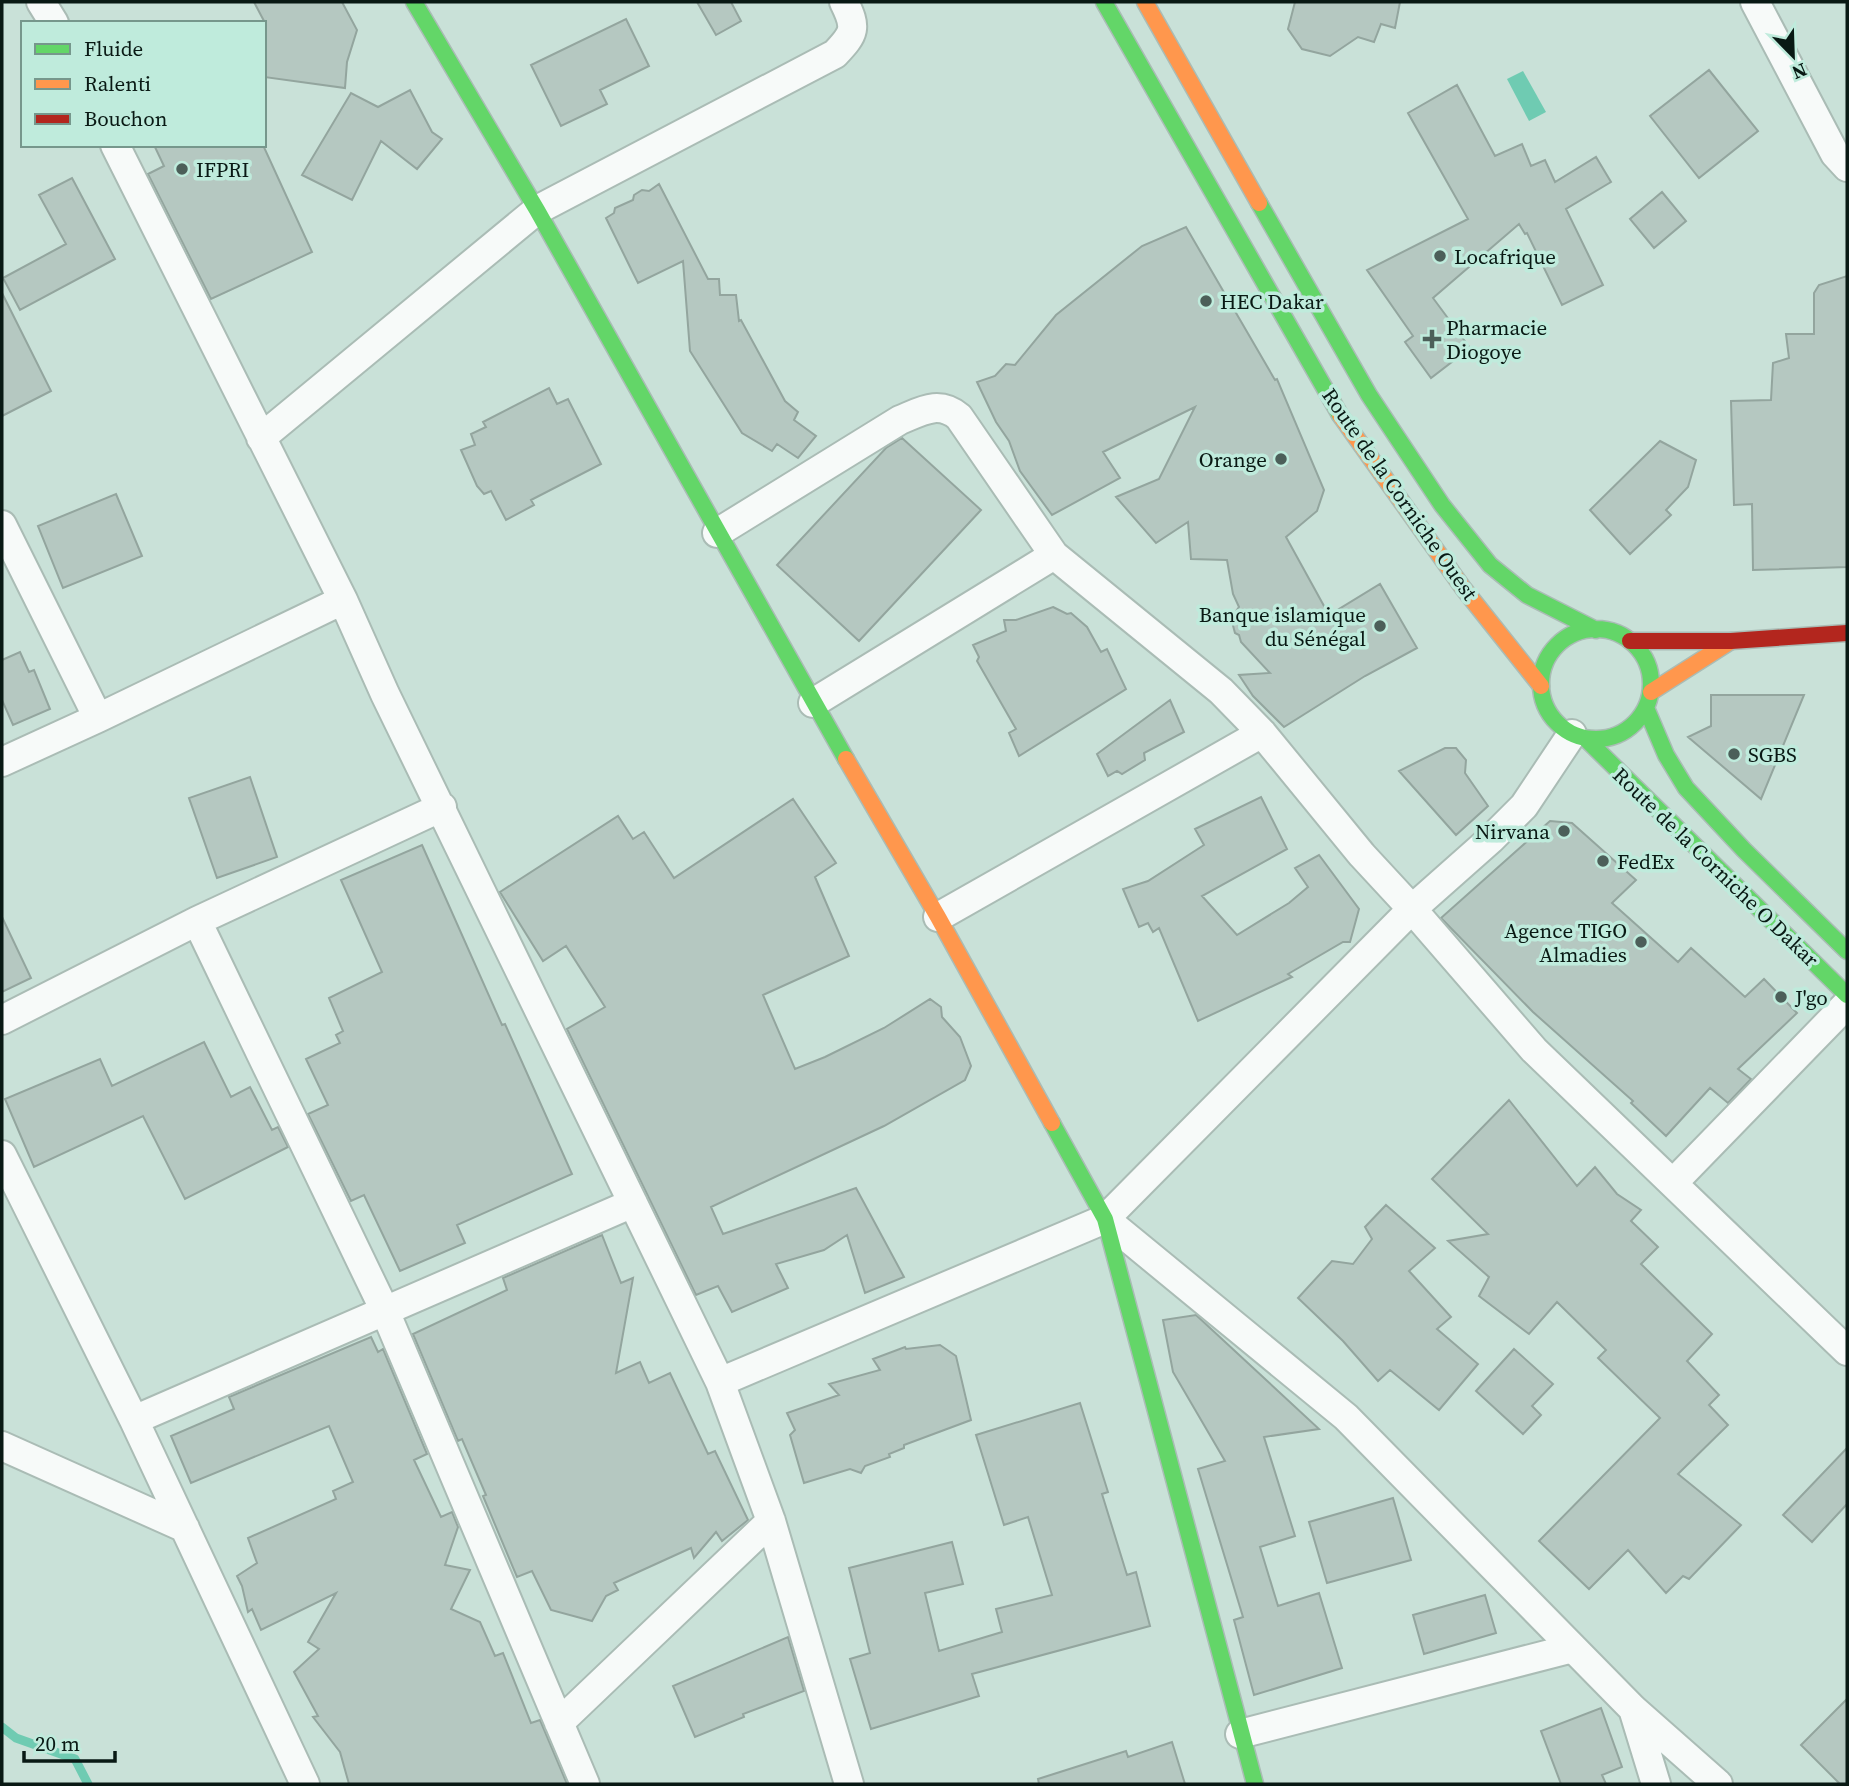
<svg xmlns="http://www.w3.org/2000/svg" width="1849" height="1786" viewBox="0 0 1849 1786" font-family="'Source Serif 4',serif">
<style>
.water{fill:#6fcbb2}
.lines{fill:none;stroke-linecap:round;stroke-linejoin:round}
.stream{stroke:#6fcbb2;stroke-width:9}
.building{fill:#b5c8c1;stroke:#93a59e;stroke-width:2}
.street-casing{stroke:#aabcb5;stroke-width:32}
.fast-casing{stroke:#aabcb5;stroke-width:19}
.slow-casing{stroke:#aabcb5;stroke-width:19}
.jam-casing{stroke:#aabcb5;stroke-width:19}
.street{stroke:#f7faf9;stroke-width:28}
.fast{stroke:#63d668;stroke-width:16}
.slow{stroke:#ff974d;stroke-width:16}
.jam{stroke:#b3261e;stroke-width:16}
.poi-dot{fill:#4c5f59;stroke:#bfebdc;stroke-width:2.5}
.labels{text-anchor:middle;dominant-baseline:central;stroke-width:7;stroke-linejoin:round;paint-order:stroke}
.poi-label{font-size:21px;fill:#091914;stroke:#bfebdc;text-anchor:start}
.street-label{font-size:21px;fill:#091914;stroke:#bfebdc}
</style>
<rect width="100%" height="100%" fill="#c9e1d8"/>
<!-- water -->
<path class="water" d="M1523,71L1546,112L1529,121L1507,79Z"/>
<g class="lines">
<!-- stream -->
<path class="stream" d="M2,1727L16,1738L75,1759L88,1784"/>
</g>
<!-- building -->
<path class="building" d="M254,2H342L357,30L347,62L345,88L264,77V21Z
M697,2H731L741,21L716,35Z
M1295,2H1400L1395,28L1381,24L1374,42L1358,37L1330,56L1302,49L1288,29Z
M626,19L649,66L600,90L607,104L561,126L531,65Z
M1709,70L1758,131L1699,178L1650,116Z
M1457,85L1495,156L1522,144L1531,166L1545,160L1555,182L1596,157L1611,182L1566,209L1603,285L1562,305L1527,233L1525,234L1519,224L1433,298L1470,348L1431,378L1405,342L1413,336L1367,270L1468,219L1408,113Z
M410,90L432,132L442,139L417,169L381,141L352,200L302,175L351,93L378,107Z
M154,145H263L312,252L211,299L148,174L164,166Z
M72,178L115,259L20,310L3,278L66,244L39,195Z
M659,184L708,279H719L720,295H736L739,321L741,320L785,401L798,412L794,420L816,436L798,458L777,444L772,451L742,433L690,351L683,261L638,283L632,271L606,218L614,213L615,208L633,200L634,195L642,190L649,191Z
M1662,192L1686,221L1654,248L1630,219Z
M1186,227L1275,380L1277,379L1324,490L1317,511L1286,537L1329,615L1380,584L1417,648L1365,676L1284,727L1253,696L1239,675L1270,673L1241,642L1239,635L1235,633L1231,618L1239,607L1233,594L1227,560L1191,559L1188,522L1156,543L1116,497L1159,479L1195,407L1103,452L1120,478L1052,515L1020,471L1009,441L996,422L977,382L995,376L1006,364L1015,365L1056,315L1142,246Z
M1847,276V567L1753,570L1752,504L1734,505L1731,401L1771,400L1773,363L1789,358L1786,334H1814V293L1819,285Z
M2,293L51,391L2,416Z
M549,388L557,404L568,399L601,464L531,500L534,505L506,520L491,491L484,494L477,486L461,450L475,445L471,434L486,427L483,422Z
M902,438L981,510L859,641L777,565L886,448Z
M1660,441L1696,460L1688,487L1666,510L1671,515L1630,554L1590,510Z
M116,494L142,556L63,588L38,526Z
M1053,607L1067,614L1071,613L1087,627L1101,652L1107,649L1126,689L1019,756L1009,733L1016,729L977,661L979,657L973,645L1006,631L1004,620H1016Z
M20,652L29,672L34,670L50,709L13,725L2,700V660Z
M1711,695H1804L1761,799L1688,737L1711,726Z
M1170,700L1184,732L1144,753L1145,760L1122,774L1117,771L1108,776L1097,754Z
M1445,748H1456L1466,760L1465,773L1488,806L1456,835L1399,771Z
M250,777L277,857L217,878L189,798Z
M1261,797L1287,849L1202,896L1237,935L1289,903L1308,887L1295,868L1319,855L1359,909L1350,942H1343L1288,974L1292,977L1198,1021L1159,928L1153,932L1148,923L1139,927L1123,889L1148,881L1204,845L1195,829Z
M793,799L836,863L815,877L849,956L763,995L795,1069L825,1057L884,1028L930,999L941,1007L942,1017L960,1037L971,1066L965,1080L884,1126L711,1207L723,1234L856,1188L904,1277L865,1293L847,1235L824,1250L776,1264L788,1288L732,1312L718,1286L696,1295L567,1029L605,1007L566,946L543,961L500,892L618,816L633,839L644,832L674,878Z
M1550,821L1572,823L1636,880L1612,903L1678,962L1691,948L1745,997L1764,979L1797,1013L1738,1069L1751,1079L1728,1103L1710,1088L1666,1136L1631,1103L1633,1101L1533,1012L1441,918Z
M422,845L502,1025L505,1024L572,1174L457,1225L465,1243L400,1271L364,1195L351,1201L308,1114L328,1105L306,1059L340,1043L336,1035L343,1031L329,998L382,972L341,880Z
M2,917L31,978L2,992Z
M204,1042L231,1097L250,1087L272,1130L278,1127L288,1147L185,1199L143,1116L34,1167L5,1099L100,1059L112,1086Z
M1509,1100L1577,1186L1595,1167L1617,1194L1641,1210L1631,1221L1658,1247L1641,1264L1712,1334L1687,1361L1719,1395L1709,1405L1728,1425L1678,1474L1741,1525L1689,1579L1683,1576L1666,1593L1628,1550L1589,1589L1539,1541L1660,1418L1598,1358L1606,1350L1557,1302L1529,1334L1479,1296L1489,1277L1448,1241L1488,1234L1432,1179Z
M1386,1205L1435,1248L1409,1271L1451,1317L1437,1329L1478,1364L1439,1410L1390,1370L1378,1381L1343,1341L1298,1298L1332,1261L1353,1264L1372,1239L1365,1227Z
M602,1235L621,1283L633,1278L616,1373L640,1362L649,1383L670,1373L708,1454L715,1451L748,1520L722,1541L716,1532L694,1558L691,1548L614,1583L618,1590L606,1596L592,1621L551,1610L532,1571L517,1577L483,1496L486,1495L462,1439L458,1441L413,1334L507,1290L503,1278Z
M1196,1315L1319,1429L1264,1437L1295,1536L1260,1547L1278,1606L1319,1593L1342,1668L1254,1695L1234,1620L1243,1617L1198,1469L1225,1461L1173,1372L1163,1320Z
M371,1337L378,1352L383,1349L427,1454L414,1460L441,1517L452,1512L458,1527L445,1565L470,1570L451,1609L480,1622L495,1656L503,1653L531,1723L540,1720L567,1784H349L340,1752L313,1717L318,1716L294,1672L319,1649L308,1642L336,1593L261,1630L252,1609L248,1612L242,1586L237,1576L257,1563L248,1538L336,1499L333,1491L353,1482L329,1426L191,1483L171,1436L234,1409L229,1397Z
M940,1345L956,1356L971,1420L904,1445V1448L889,1454L890,1457L865,1466L861,1473L850,1469L804,1483L790,1435L795,1430L787,1413L839,1395L829,1384L880,1370L873,1359L905,1347L906,1349Z
M1514,1349L1553,1384L1532,1406L1541,1415L1523,1434L1476,1391Z
M1080,1403L1108,1492L1102,1494L1127,1575L1136,1572L1150,1626L972,1674L979,1696L871,1729L850,1659L870,1653L849,1568L952,1542L963,1584L925,1593L939,1651L1002,1632L996,1609L1052,1595L1028,1517L1004,1525L976,1435Z
M1847,1448V1504L1812,1542L1783,1515Z
M1393,1498L1411,1560L1327,1583L1309,1522Z
M1485,1595L1496,1633L1424,1654L1413,1615Z
M788,1637L804,1691L743,1714L744,1717L695,1737L673,1686Z
M1847,1699V1784H1840L1801,1745Z
M1601,1708L1622,1767L1602,1775L1606,1784H1561L1541,1731Z
M1172,1742L1185,1784H1039L1038,1779L1126,1751L1128,1757Z"/>
<g class="lines">
<!-- street casing -->
<g class="street-casing">
<path id="street" d="M41,2L54,23
M1755,2L1835,154L1847,167
M115,145L343,600L385,694L720,1382L771,1521L849,1784
M261,438L537,210L835,54C855,33 857,28 844,2
M2,525L98,718
M717,533L900,420C922,411 939,400 959,417L1054,555L1221,691L1262,733L1362,855L1412,909L1534,1050L1847,1351
M813,703L1054,555
M2,762L98,718L343,600
M938,917L1262,733
M197,921L385,1311L585,1784
M2,1020L197,921L442,807
M2,1155L134,1420L305,1784
M1673,1183L1847,1004
M1105,1219L1346,1417L1633,1709L1718,1784
M720,1382L1105,1219L1412,909L1491,839L1524,806L1572,734
M134,1420L633,1203
M2,1446L185,1528
M1633,1709L1656,1784
M559,1723L771,1521
M1240,1734L1573,1648"/>
</g>
<!-- fast casing -->
<g class="fast-casing">
<path id="fast" d="M414,2L537,210L846,759
M1104,2L1340,415
M1259,203L1369,395L1442,505L1490,565L1527,595L1596,630
M1541 684a55 55 0 1 1 110 0a55 55 0 1 1-110 0Z
M1646,708L1666,755L1686,788L1744,850L1847,951
M1585,738L1847,995
M1052,1123L1105,1219L1255,1784"/>
</g>
<!-- slow casing -->
<g class="slow-casing">
<path id="slow" d="M1145,2L1259,203
M1340,415L1463,588L1541,686
M1651,692L1731,641
M846,759L938,917L1052,1123"/>
</g>
<!-- jam casing -->
<g class="jam-casing">
<path id="jam" d="M1630,641H1731L1847,633"/>
</g>
<!-- street -->
<use href="#street" class="street"/>
<!-- fast -->
<use href="#fast" class="fast"/>
<!-- slow -->
<use href="#slow" class="slow"/>
<!-- jam -->
<use href="#jam" class="jam"/>
</g>
<!-- markers -->
<g class="poi-dot">
<circle cx="182" cy="169" r="7"/>
<circle cx="1440" cy="256" r="7"/>
<circle cx="1206" cy="301" r="7"/>
<path d="M1428.5 328.5h7v7h7v7h-7v7h-7v-7h-7v-7h7z"/>
<circle cx="1281" cy="459" r="7"/>
<circle cx="1380" cy="626" r="7"/>
<circle cx="1734" cy="754" r="7"/>
<circle cx="1564" cy="831" r="7"/>
<circle cx="1603" cy="861" r="7"/>
<circle cx="1641" cy="942" r="7"/>
<circle cx="1781" cy="997" r="7"/>
</g>
<g class="labels">
<!-- poi labels -->
<g class="poi-label">
<text x="196" y="169">IFPRI</text>
<text x="1454" y="256">Locafrique</text>
<text x="1220" y="301">HEC Dakar</text>
<text x="1446" y="327">Pharmacie<tspan x="1446" dy="24">Diogoye</tspan></text>
<text x="1267" y="459" text-anchor="end">Orange</text>
<text x="1366" y="614" text-anchor="end">Banque islamique<tspan x="1366" dy="24">du Sénégal</tspan></text>
<text x="1748" y="754">SGBS</text>
<text x="1550" y="831" text-anchor="end">Nirvana</text>
<text x="1617" y="861">FedEx</text>
<text x="1627" y="930" text-anchor="end">Agence TIGO<tspan x="1627" dy="24">Almadies</tspan></text>
<text x="1795" y="997">J'go</text>
</g>
<!-- street labels -->
<g class="street-label">
<text transform="translate(1400 494) rotate(55)">Route de la Corniche Ouest</text>
<text transform="translate(1716 867) rotate(44)">Route de la Corniche O Dakar</text>
</g>
</g>
<!-- border -->
<rect width="1849" height="1786" fill="none" stroke="#091914" stroke-width="7"/>
<!-- legend -->
<rect x="21" y="21" width="245" height="126" fill="#bfebdc" stroke="#76978c" stroke-width="2"/>
<rect x="35" y="44" width="35" height="10" fill="#63d668" stroke="#76978c" stroke-width="2"/>
<text x="84" y="56" font-size="21" fill="#091914">Fluide</text>
<rect x="35" y="79" width="35" height="10" fill="#ff974d" stroke="#76978c" stroke-width="2"/>
<text x="84" y="91" font-size="21" fill="#091914">Ralenti</text>
<rect x="35" y="114" width="35" height="10" fill="#b3261e" stroke="#76978c" stroke-width="2"/>
<text x="84" y="126" font-size="21" fill="#091914">Bouchon</text>
<!-- north arrow -->
<g transform="translate(1793 56) rotate(157)" stroke="#bfebdc" stroke-width="5" paint-order="stroke">
<path d="M0-5L12 26L0 18L-12 26Z" fill="#091914"/>
<text y="-10" font-size="19" font-weight="bold" text-anchor="middle" fill="#091914">N</text>
</g>
<!-- scale -->
<path d="M24 1751v10h91v-10" fill="none" stroke="#091914" stroke-width="3.5"/>
<text x="35" y="1751" font-size="21" fill="#091914" stroke="#bfebdc" stroke-width="5" paint-order="stroke">20 m</text>
</svg>
